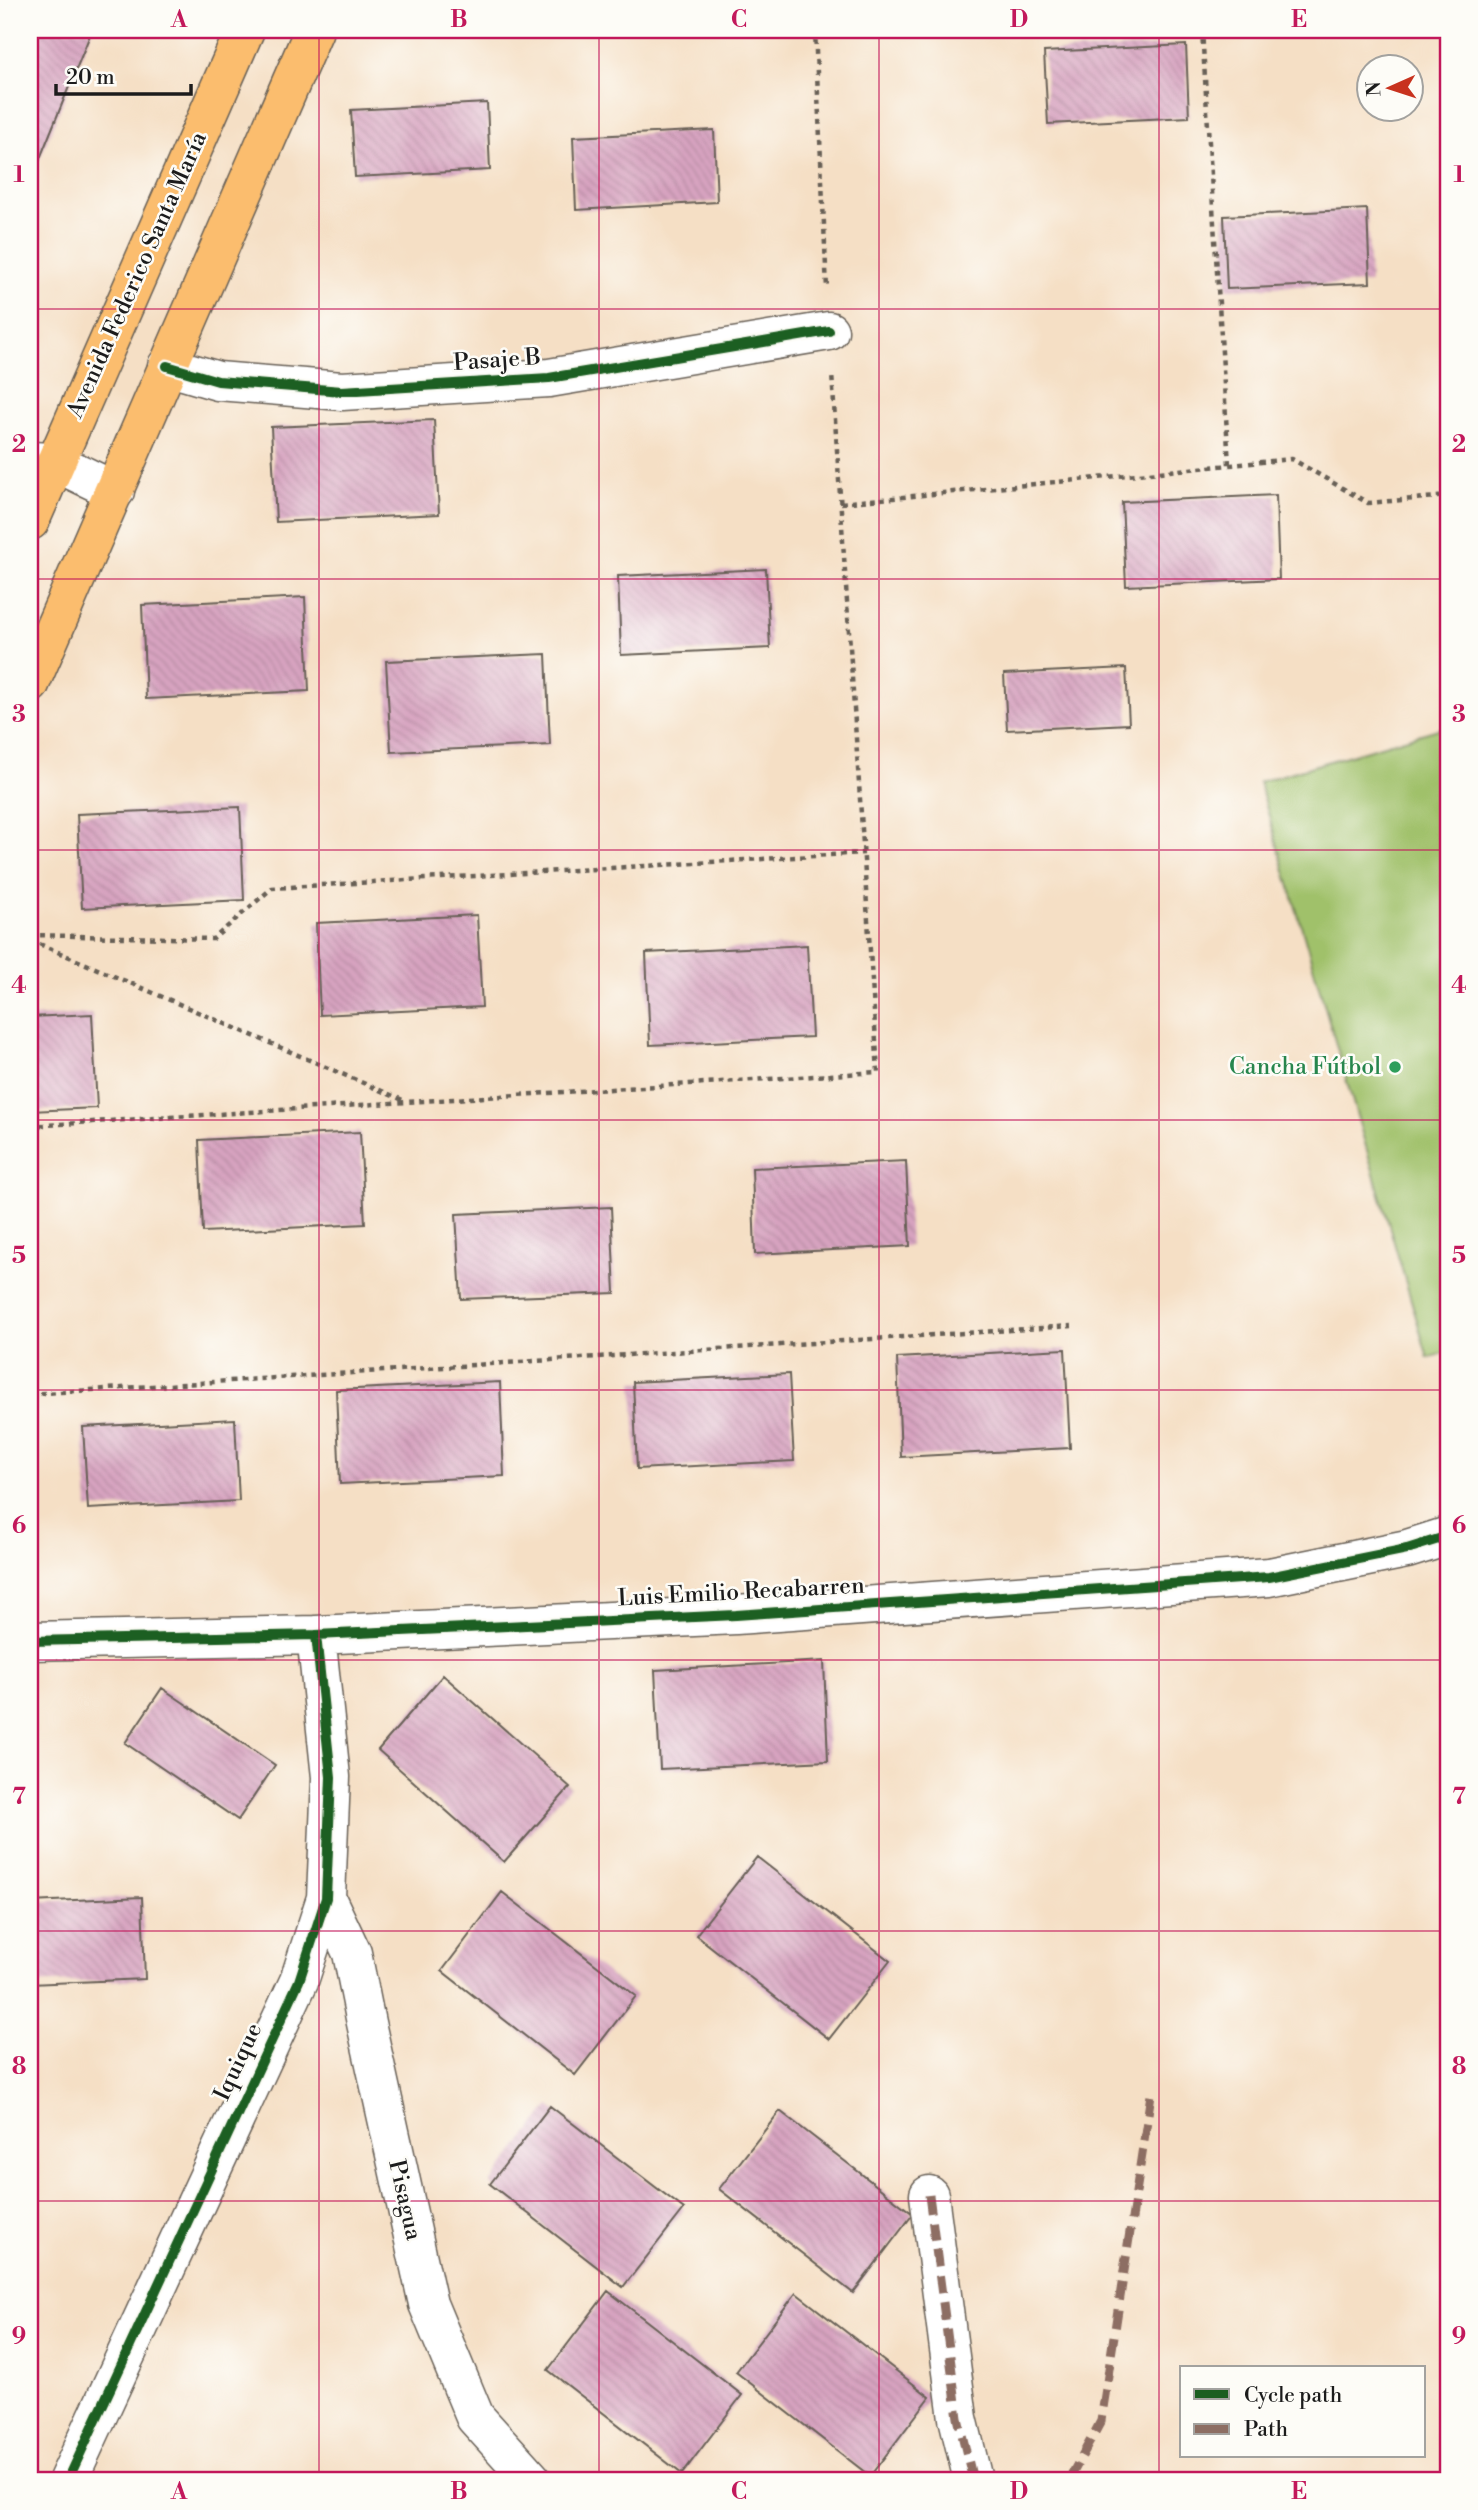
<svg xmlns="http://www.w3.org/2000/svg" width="1478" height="2510" viewBox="0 0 1478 2510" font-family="'Libre Bodoni',serif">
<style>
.grass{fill:#a0c16b;stroke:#5e6e44;stroke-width:2}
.building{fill:url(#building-back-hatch)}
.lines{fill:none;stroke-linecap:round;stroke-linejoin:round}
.street-casing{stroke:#686057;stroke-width:41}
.primary-casing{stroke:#686057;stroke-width:41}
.path{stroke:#686057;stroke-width:4.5;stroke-dasharray:5 5;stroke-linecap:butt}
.street{stroke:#fff;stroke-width:38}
.primary{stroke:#fbbd6e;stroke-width:38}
.quiet{stroke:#8d6e63;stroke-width:9;stroke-dasharray:18 9;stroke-linecap:butt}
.cycleway-casing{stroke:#fdfcf7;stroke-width:15}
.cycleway{stroke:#1b5e20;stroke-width:10}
.grid{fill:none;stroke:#c2185b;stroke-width:2;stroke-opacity:0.55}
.leisure-dot{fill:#2e9e5b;stroke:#fdfcf7;stroke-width:2.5}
.labels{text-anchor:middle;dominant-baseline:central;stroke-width:5;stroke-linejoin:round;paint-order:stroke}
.street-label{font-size:23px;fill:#1c1c1c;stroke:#fdfcf7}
.leisure-label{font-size:23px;fill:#27864d;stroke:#fdfcf7;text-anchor:end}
.neatline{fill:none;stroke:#c2185b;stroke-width:2.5}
.grid-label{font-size:23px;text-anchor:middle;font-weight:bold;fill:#c2185b}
</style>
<defs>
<pattern id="building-back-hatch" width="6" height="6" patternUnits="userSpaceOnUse" patternTransform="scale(1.75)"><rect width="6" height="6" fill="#d7a3c0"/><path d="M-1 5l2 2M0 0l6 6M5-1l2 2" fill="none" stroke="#b88ca4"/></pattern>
</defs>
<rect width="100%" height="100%" fill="#fdfcf7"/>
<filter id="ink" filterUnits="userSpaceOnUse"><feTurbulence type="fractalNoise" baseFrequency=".0143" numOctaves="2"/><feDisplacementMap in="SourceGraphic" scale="14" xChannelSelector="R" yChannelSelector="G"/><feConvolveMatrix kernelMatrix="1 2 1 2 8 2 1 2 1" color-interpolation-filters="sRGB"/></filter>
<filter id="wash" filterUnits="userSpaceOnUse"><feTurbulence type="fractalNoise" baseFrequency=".00686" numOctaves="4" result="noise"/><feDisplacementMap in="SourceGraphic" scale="28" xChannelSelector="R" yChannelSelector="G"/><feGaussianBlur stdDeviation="1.57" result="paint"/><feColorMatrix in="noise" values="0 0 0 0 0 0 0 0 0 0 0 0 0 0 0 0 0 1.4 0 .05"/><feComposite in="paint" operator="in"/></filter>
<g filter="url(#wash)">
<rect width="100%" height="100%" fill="#f5dfc5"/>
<!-- grass -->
<path class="grass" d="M1448,726V1352L1428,1358L1259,782Z"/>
<g id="blocks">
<!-- building -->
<path class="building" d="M30,30H92L30,183Z
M1186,45L1189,117L1048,124L1044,52Z
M487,103L490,170L355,177L351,110Z
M714,130L717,202L576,210L573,137Z
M1367,209L1370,283L1227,289L1224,216Z
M434,420L439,514L276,522L271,427Z
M1276,495L1279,579L1126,586L1122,502Z
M766,569L770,648L621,655L618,576Z
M305,597L309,691L146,699L142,605Z
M546,654L550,745L391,752L386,661Z
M1126,668L1129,724L1007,730L1004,674Z
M240,807L244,900L82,908L77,814Z
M477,915L482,1007L320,1015L316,923Z
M807,945L812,1037L650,1045L646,953Z
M92,1014L97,1108L30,1111V1017Z
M360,1132L365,1224L203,1232L199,1140Z
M906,1161L910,1246L755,1254L752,1168Z
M611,1207L615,1293L461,1299L456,1214Z
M1065,1349L1070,1448L901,1457L897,1358Z
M789,1374L794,1461L637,1469L633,1382Z
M500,1382L504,1476L340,1484L336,1390Z
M235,1419L239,1501L88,1509L83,1427Z
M824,1661L828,1761L660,1769L655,1670Z
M443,1675L570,1787L504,1862L378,1750Z
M162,1688L275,1765L238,1820L125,1743Z
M757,1857L890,1961L829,2039L696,1935Z
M502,1892L636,1996L575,2075L442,1971Z
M142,1897L145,1979L30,1984V1902Z
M550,2106L684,2209L623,2287L490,2184Z
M780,2111L913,2214L853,2293L719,2189Z
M608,2291L742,2395L682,2474L548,2370Z
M796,2293L930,2397L870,2476L736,2372Z"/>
</g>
</g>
<g filter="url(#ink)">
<use href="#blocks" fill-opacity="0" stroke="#686057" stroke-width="2"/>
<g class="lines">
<!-- street casing -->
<g class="street-casing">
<path id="street" d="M167,366L218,381L342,391L549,378L829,331
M30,461L55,462L115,491
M30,1641L316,1635L736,1615L1269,1577L1407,1549L1448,1536
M326,1898L352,1953L366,2023L428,2304L475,2417L532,2480
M929,2195L958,2418L973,2480
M68,2480L299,1981L326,1898L331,1777L316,1635"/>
</g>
<!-- primary casing -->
<g class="primary-casing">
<path id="primary" d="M30,521L245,30
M30,684L314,30"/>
</g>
<!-- path -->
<path class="path" d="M815,30L827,289
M1202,30L1229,465
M841,503L1292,459L1368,503L1448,496
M30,935L213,939L272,888L864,853
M30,940L405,1101
M30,1126L878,1072L832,374
M30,1394L1072,1326"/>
<!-- street -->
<use href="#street" class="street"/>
<!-- primary -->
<use href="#primary" class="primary"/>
<!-- quiet -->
<path class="quiet" d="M929,2195L958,2418L973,2480
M1069,2480L1101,2421L1152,2088"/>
<!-- cycleway casing -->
<g class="cycleway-casing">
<path id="cycleway" d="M167,366L218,381L342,391L549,378L829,331
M30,1641L316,1635L736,1615L1269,1577L1407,1549L1448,1536
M68,2480L299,1981L326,1898L331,1777L316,1635"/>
</g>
<!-- cycleway -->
<use href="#cycleway" class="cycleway"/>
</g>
</g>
<!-- grid -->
<path class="grid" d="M319,30V2480M599,30V2480M879,30V2480M1159,30V2480M30,309H1448M30,579H1448M30,850H1448M30,1120H1448M30,1390H1448M30,1660H1448M30,1931H1448M30,2201H1448"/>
<!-- markers -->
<circle class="leisure-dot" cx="1395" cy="1067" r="7"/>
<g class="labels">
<!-- street labels -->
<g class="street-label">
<text transform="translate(137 275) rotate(-66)">Avenida Federico Santa María</text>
<text transform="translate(497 360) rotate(-4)">Pasaje B</text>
<text transform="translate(741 1592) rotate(-3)">Luis Emilio Recabarren</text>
<text transform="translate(238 2062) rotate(-65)">Iquique</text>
<text transform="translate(405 2200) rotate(77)">Pisagua</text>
</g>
<!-- leisure labels -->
<g class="leisure-label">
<text x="1381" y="1067">Cancha Fútbol</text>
</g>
</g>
<!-- margin -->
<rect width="1478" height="2510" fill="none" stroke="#fdfcf7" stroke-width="77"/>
<!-- legend -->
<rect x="1180" y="2366" width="245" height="91" fill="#fdfcf7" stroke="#a3a29f" stroke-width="2"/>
<rect x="1194" y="2389" width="35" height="10" fill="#1b5e20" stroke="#a3a29f" stroke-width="2"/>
<text x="1244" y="2402" font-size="21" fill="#1c1c1c">Cycle path</text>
<rect x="1194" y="2424" width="35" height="10" fill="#8d6e63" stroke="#a3a29f" stroke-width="2"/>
<text x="1244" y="2436" font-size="21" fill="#1c1c1c">Path</text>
<!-- north arrow -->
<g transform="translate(1390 88) rotate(267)"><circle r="33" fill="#fdfcf7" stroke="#a3a29f" stroke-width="2"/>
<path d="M0-5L12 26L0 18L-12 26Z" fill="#c8321e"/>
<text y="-10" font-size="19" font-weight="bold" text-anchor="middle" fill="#1c1c1c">N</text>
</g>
<!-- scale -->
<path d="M56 84v10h135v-10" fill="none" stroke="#1c1c1c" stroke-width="3.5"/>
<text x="66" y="84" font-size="21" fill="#1c1c1c" stroke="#fdfcf7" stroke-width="5" paint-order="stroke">20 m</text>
<rect x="38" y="38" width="1402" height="2434" class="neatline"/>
<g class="grid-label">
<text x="179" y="27">A</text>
<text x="459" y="27">B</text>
<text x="739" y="27">C</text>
<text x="1019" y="27">D</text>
<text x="1299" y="27">E</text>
<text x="19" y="182">1</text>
<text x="1459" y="182">1</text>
<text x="19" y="452">2</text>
<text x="1459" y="452">2</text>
<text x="19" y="722">3</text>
<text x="1459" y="722">3</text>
<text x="19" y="993">4</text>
<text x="1459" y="993">4</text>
<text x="19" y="1263">5</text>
<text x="1459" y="1263">5</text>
<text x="19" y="1533">6</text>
<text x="1459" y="1533">6</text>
<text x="19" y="1804">7</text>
<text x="1459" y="1804">7</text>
<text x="19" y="2074">8</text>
<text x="1459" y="2074">8</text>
<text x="19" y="2344">9</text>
<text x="1459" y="2344">9</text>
<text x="179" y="2499">A</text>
<text x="459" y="2499">B</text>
<text x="739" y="2499">C</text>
<text x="1019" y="2499">D</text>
<text x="1299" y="2499">E</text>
</g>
</svg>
